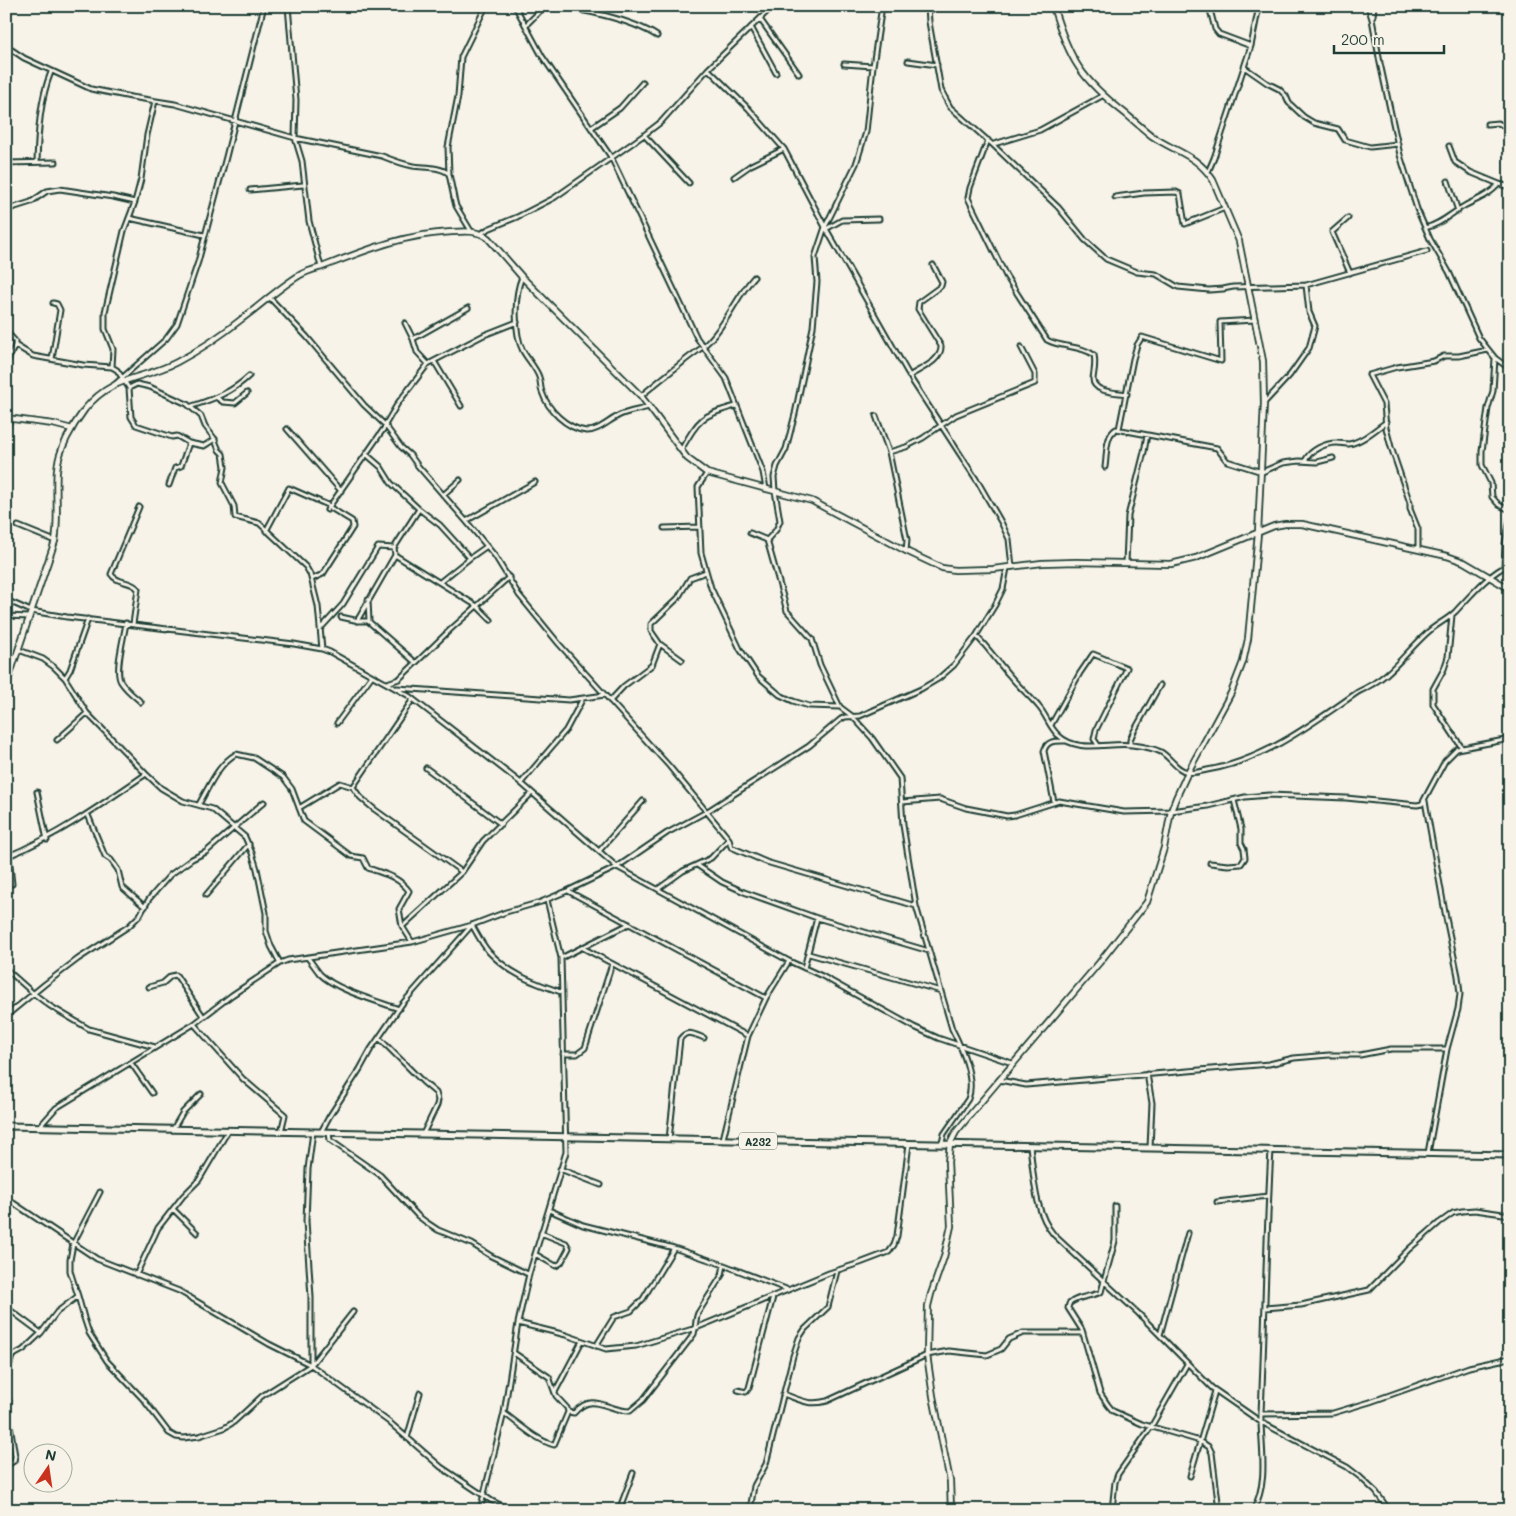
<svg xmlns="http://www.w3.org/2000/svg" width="1516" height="1516" viewBox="0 0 1516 1516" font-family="Mali,sans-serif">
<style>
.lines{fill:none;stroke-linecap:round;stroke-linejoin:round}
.street-casing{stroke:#1f3d34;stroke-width:7}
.secondary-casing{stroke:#1f3d34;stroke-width:8}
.primary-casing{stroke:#1f3d34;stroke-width:9}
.street{stroke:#f7f3e8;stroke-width:3}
.secondary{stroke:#f7f3e8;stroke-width:4.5}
.primary{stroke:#f7f3e8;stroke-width:5}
.labels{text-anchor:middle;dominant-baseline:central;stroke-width:4;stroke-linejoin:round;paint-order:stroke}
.shield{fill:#f7f3e8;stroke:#60746a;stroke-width:1}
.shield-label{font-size:11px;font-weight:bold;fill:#1f3d34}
</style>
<rect width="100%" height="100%" fill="#f7f3e8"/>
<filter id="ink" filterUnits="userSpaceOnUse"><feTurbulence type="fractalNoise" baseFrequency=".02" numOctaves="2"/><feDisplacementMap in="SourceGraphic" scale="10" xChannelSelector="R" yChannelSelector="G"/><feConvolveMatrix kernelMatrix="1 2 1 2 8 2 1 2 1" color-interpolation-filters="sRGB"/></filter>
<g filter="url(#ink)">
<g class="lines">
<!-- street casing -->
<g class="street-casing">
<path id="street" d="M288,6L296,100L295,138L382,156C392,160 402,164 413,166C424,168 440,166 449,174
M515,6L542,56L611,157L697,338L726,378L763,472L766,489
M550,6C582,9 631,19 657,36
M928,6L929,22L941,90L950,107L993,145L1058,207L1085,240L1106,259L1137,272L1156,274L1178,287L1209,290L1223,289L1233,287L1306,285L1427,251
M1209,6L1215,29L1219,34L1251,46
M1368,6L1372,19L1380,63L1400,155L1417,209L1430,239L1449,272L1479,338L1495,358L1510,369
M1373,16L1374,6
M760,19L799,74
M526,25L540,11L547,6
M751,27L776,73
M6,46L24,58L91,89L131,97L175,104L295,138L302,161L309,221L321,267
M908,61L937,65
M844,64L873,66
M1244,67L1267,83L1279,89L1286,96L1289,103L1304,117L1314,123L1338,129L1345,140L1370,147L1398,144
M708,69L749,109L784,149L825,227L913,382L978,482L1001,522L1009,539L1012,567
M1487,124L1498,123L1510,129
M591,128L620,108L643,82
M644,135L689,183
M988,140L970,188L968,198L1006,276L1047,340C1061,348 1081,345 1094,355C1096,364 1094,370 1093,379C1093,393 1117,392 1127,394
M994,144L1040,130L1102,96
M1449,146L1455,162L1470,172L1499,184
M37,162C38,133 40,99 51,72
M6,163L56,162
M1208,172L1214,158L1251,46L1259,6
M734,177L751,165L784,149
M1448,181L1458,211
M250,190L303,185
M1115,197L1144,193L1176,192L1180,194L1185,224L1225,208
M6,210L31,202L47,191L60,189L113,197L135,202
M129,218L204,235
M1348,218L1332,232L1350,273
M1425,228C1442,224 1451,213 1466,205C1480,198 1488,196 1499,184L1510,187
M826,229L842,220L879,219
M471,231L456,206L454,198L449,174L448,147L458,96L461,57L486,6
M482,233L488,229L517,217L554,198L644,135L661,122L708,69L773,6
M522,277C514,295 514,334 523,351C528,360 536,368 539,377C541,382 540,387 542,392C548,410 566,428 586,431C598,432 609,420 620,415C629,411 639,410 649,407
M269,297L307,337L364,405L385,425L401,447L410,455L418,466L466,521L495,556L519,595L559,644L669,766L729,839L731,847L766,862L916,906
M405,323L413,339L417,352L428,364
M6,331L15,341V345L6,365
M413,339L468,308
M15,345L33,356L83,365L112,367L117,370L129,388L131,417L136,425L172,437L177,436L189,443L204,446L215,439
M1495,358L1493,391L1488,408L1482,451V465L1491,483L1492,497L1499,505L1510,510
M52,359L60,310L57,304L53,303
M434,361L461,406
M112,367L113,349L105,329V312L124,231L135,202L141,179L147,135L155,101
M909,376C921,368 942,361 941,346L918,309L919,302L941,286L942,282L933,265
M115,384L166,339L177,324L198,262L226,157L264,6
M129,388L137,384L150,387L187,404L201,416L205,426L214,438L219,450L223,454L225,467L222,483L234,506L235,517L259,523L306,567L310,574L318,606L322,649
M641,396C655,384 669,373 683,362C692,354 702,349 710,340C728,321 737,296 754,277
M217,398L223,402L235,403L247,393
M1265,402L1290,375L1309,348L1315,326L1309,312L1306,285
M192,406C214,399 232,392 249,376
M876,416L889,452L907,540L906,551
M385,425L398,403L428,364L484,335L517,322
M287,429L341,491
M1119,429L1133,359L1137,345L1142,337L1221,361L1220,322L1255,320
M6,431L10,419
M681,450C699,419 701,415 736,406
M889,452L906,447L923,438L956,415L1035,383V374L1021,347
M366,454L381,467L391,483L419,509L440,525L470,558
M1305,461C1310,450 1325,443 1337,443C1341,443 1345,444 1349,444C1363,441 1375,430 1386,422
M1105,467C1107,455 1105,436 1116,429L1217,448L1227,461L1262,472L1283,463L1299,461L1317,462L1333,458
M707,473L698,487L701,553L711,588L740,649L758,676L780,695L793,701L809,706L840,707L852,716L872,738L900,778L903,825L916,906L952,1029C961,1046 976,1080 968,1099L944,1134L942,1143
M169,485L175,468L181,466L189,443
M443,495L460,480
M327,510L385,427
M466,521L535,482
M18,526L55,541
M664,528L700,527
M266,531L289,488L330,506
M750,533L767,540L787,611L812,639L820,665L840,707
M767,540L776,530L780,521L775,491L774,477L777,466L786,449L795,414L813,327L817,282L815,257L825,227L856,164L866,132L873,66L882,6
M394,548L419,509
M1418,549V529L1410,509V503L1391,447L1386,428L1384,404L1369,375L1397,367L1434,361L1444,356H1459L1488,350
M1126,563L1128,516L1144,452L1147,435
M1504,567L1505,544L1510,519
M312,579L323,574L353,527L352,521L329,507
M440,582L470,558L487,546
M6,600L31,611L67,617L294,644L322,649L330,652L409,696L521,783L617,867L789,961L822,976L914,1027L938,1038L1012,1063
M368,600L369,621
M1452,615L1448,657L1444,669L1433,689V704L1462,748
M6,616L29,617
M341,617L359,621H368L415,662
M491,620L477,606L509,577
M126,623C124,637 114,672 121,682C126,690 134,696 141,702
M133,624L138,589C131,580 117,584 111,574L139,507
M321,628L343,604L378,547L394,548L395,555L357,621
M976,636C989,648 998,663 1010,676C1019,687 1030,696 1039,707C1046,715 1050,728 1058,735C1078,754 1108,742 1132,745C1141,746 1153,748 1161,752C1171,758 1176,770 1188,772C1194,774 1201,771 1207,770C1264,761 1311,724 1358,692C1392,676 1401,657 1427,633C1435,625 1447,620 1455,612C1471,595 1488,574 1510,564
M660,644L682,660
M19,650L43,659L54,667L65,678L87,713L146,774L161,788L183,801L212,809L245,837L252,853L257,869L266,913V931L271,946L280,963
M65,678L70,670L88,619
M387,683L399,679L451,629L477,606L395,555
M397,688L569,700L605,695
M413,699L353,787L360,797L374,809L462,872
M610,701L624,686L652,665L660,644L651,631V624L678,598L690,578L706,572
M337,723L371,677
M1051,725L1080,673L1093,654L1127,668L1096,730L1094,739L1098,745
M57,740L87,713
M1130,745V740L1133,733L1160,685
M426,768L501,824
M521,783L566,730L582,700
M37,792L47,840
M1425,801L1446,918L1458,976L1460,994L1458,1009L1447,1049L1428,1153
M902,802L940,799L966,808L1007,816L1015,815L1059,801L1124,812L1171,811L1208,806L1245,797L1269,795L1346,798L1417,805L1422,804L1424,800L1445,761L1457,749L1510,739
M1054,802L1044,751C1047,740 1055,741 1066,741
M199,804C209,787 218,764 236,754L254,758L283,777L292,789L304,821L351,856L363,858L368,868C384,874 398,876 409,891L399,909L402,926L412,942
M299,808L340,783L353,787
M88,815L105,856L111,860L118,870L122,887L145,907
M600,850L643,801
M9,856L12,884
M6,857C57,836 101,805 146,774
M1210,863L1228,865L1241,864L1245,858L1244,849L1241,843V829L1234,800
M697,865L722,882L744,892L817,918L929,951
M658,889L683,871L711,858L729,839
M568,891L766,998
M206,895L249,844
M403,926L462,872L483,841L532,793
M583,948L748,1036
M809,954L941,991
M308,958C312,963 316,969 320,974C336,990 377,1001 399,1009
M561,958L629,924
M804,968L817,918
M6,969L33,993L50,1006L89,1029L155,1047
M149,987L163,983L171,976L176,975L203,1016
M6,1016L45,984L78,959L129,926L140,915L149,899L170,875L192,859L206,852L264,802
M194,1024L243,1079L285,1115L281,1132
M379,1038L423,1082L436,1093L438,1100L437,1105L423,1134
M563,1054H577L585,1048L612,964
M131,1063L152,1093
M1147,1074L1152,1103L1150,1148
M999,1080L1026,1085L1269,1064L1294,1058L1329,1055H1360L1391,1049H1447
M40,1126L56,1108L194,1024L232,995L280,963L288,960L412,942L472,925L506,912L541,902L567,891L617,867L667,833L706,812L809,746L841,719L845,717L860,716L921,689L938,679L954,665L976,636L995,605L1003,589L1007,568
M173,1129L183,1112L201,1094
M321,1132L329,1117L360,1069L371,1049L402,1004L472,925C477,934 482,944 489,952C511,975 532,982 561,992
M329,1133L330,1140L380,1175L418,1216L426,1222L438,1230L472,1244L491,1256L528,1274
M669,1139L680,1039C687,1029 694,1034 704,1038
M723,1139L748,1036L766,998L789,961
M1030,1146C1034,1176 1034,1212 1054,1235L1138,1313L1212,1388L1261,1422L1347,1467L1360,1477L1376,1492L1389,1510
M560,1169L601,1185
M100,1192L73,1244L70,1260V1271L78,1296L84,1318L89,1333L107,1361L143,1399L169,1433L176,1437L184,1438L199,1436L224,1428L234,1422L262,1396L311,1365L353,1312
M6,1198L97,1259L179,1291L269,1344L311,1365L389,1422L441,1467L492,1501L511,1510
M1217,1202L1268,1196
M1115,1206V1241L1101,1292C1091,1297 1077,1296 1069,1304L1068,1308L1082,1330L1100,1393L1108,1405L1113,1411L1142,1424L1200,1441L1209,1447L1212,1453L1219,1510
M173,1209L197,1233
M549,1210L583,1225L674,1248L724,1265L786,1289
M535,1254L556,1266L561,1263L569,1248L566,1243L541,1233
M136,1275L158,1228L183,1196L199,1180L228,1131
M6,1307L41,1333
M1265,1308L1301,1305L1369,1290L1409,1249L1439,1223L1453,1213L1462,1211L1475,1210L1510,1215
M518,1323L566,1335L606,1349L636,1346L696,1328L829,1273L860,1263L889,1252L894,1245L897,1236L909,1144
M1160,1335L1188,1233
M596,1346L614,1317L631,1311L643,1299L674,1248
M311,1364V1297L306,1221L308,1169L313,1132
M6,1378L12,1356L23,1350L41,1333L57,1312L78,1296
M738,1390L746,1392L749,1388L773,1297
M555,1392L582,1341
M783,1394C801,1400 808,1406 827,1401L927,1355L949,1351L987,1355L1001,1349L1009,1339L1023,1333H1083
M6,1398L9,1401L8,1412L15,1456L14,1461L6,1466
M568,1412L574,1413C593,1391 607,1411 630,1411L643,1400L694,1334C696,1327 695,1320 698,1313L722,1275L724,1265
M504,1413C519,1424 536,1440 554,1445L568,1412L567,1408L556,1396L549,1377L514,1353
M1261,1414L1333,1413L1370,1402L1469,1367L1510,1358
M407,1438L420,1393
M1190,1476L1215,1391
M480,1510L504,1413L518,1323L529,1274L566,1152L561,958L547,900
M619,1510L633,1473
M750,1510L754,1486L766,1464L793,1356L799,1338L805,1329L828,1307L837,1271
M1112,1510L1115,1482L1118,1474L1151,1427L1187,1364
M1253,1510C1270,1481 1260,1444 1261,1413C1265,1325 1266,1238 1271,1150"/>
</g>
<!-- secondary casing -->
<g class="secondary-casing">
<path id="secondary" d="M6,418L53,424L72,429
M6,686L55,541C59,517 55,494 57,470C58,450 73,425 85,409C112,375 143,380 177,362C200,350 223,334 243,318C262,304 280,287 300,275C307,271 315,269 322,267C366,250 405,234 452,232C465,231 477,230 488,238L522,277L641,396L687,458L707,473L812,501L906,551L942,568L955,570L993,569L1042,563L1076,562L1171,564L1196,558L1274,526L1285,524H1302L1447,556L1464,562L1510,589
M951,1510L950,1481L933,1396L927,1355L928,1306L931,1294L944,1257L951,1226L948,1162L950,1144L956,1132L974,1110L1099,963L1147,902L1164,848L1171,811L1176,798L1188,772L1231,693L1243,662L1248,639L1258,533L1264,403L1263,361L1239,241L1213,180C1196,154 1175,152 1152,136C1143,129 1134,121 1126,114C1082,80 1069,60 1053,6"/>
</g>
<!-- primary casing -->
<g class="primary-casing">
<path id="primary" d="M6,1126L1510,1155"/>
</g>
<!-- street -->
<use href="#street" class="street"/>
<!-- secondary -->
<use href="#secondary" class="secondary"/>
<!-- primary -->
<use href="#primary" class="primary"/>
</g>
</g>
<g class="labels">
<!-- shield labels -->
<rect class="shield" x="739" y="1132.5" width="38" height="17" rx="4"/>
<g class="shield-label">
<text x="758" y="1141">A232</text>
</g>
</g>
<!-- margin -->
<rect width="1516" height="1516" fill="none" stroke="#f7f3e8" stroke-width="25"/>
<rect x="12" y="12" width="1491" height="1491" fill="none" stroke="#1f3d34" stroke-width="2" filter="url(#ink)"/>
<!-- north arrow -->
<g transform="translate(48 1468) rotate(13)"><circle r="24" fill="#f7f3e8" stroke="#a1aaa0"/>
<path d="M0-4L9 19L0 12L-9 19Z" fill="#c8321e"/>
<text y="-8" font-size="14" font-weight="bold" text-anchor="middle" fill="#1f3d34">N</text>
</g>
<!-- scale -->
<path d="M1334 45v8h110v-8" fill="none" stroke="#1f3d34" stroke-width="2.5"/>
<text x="1341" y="45" font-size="15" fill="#1f3d34" stroke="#f7f3e8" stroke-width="4" paint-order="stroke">200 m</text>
</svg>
